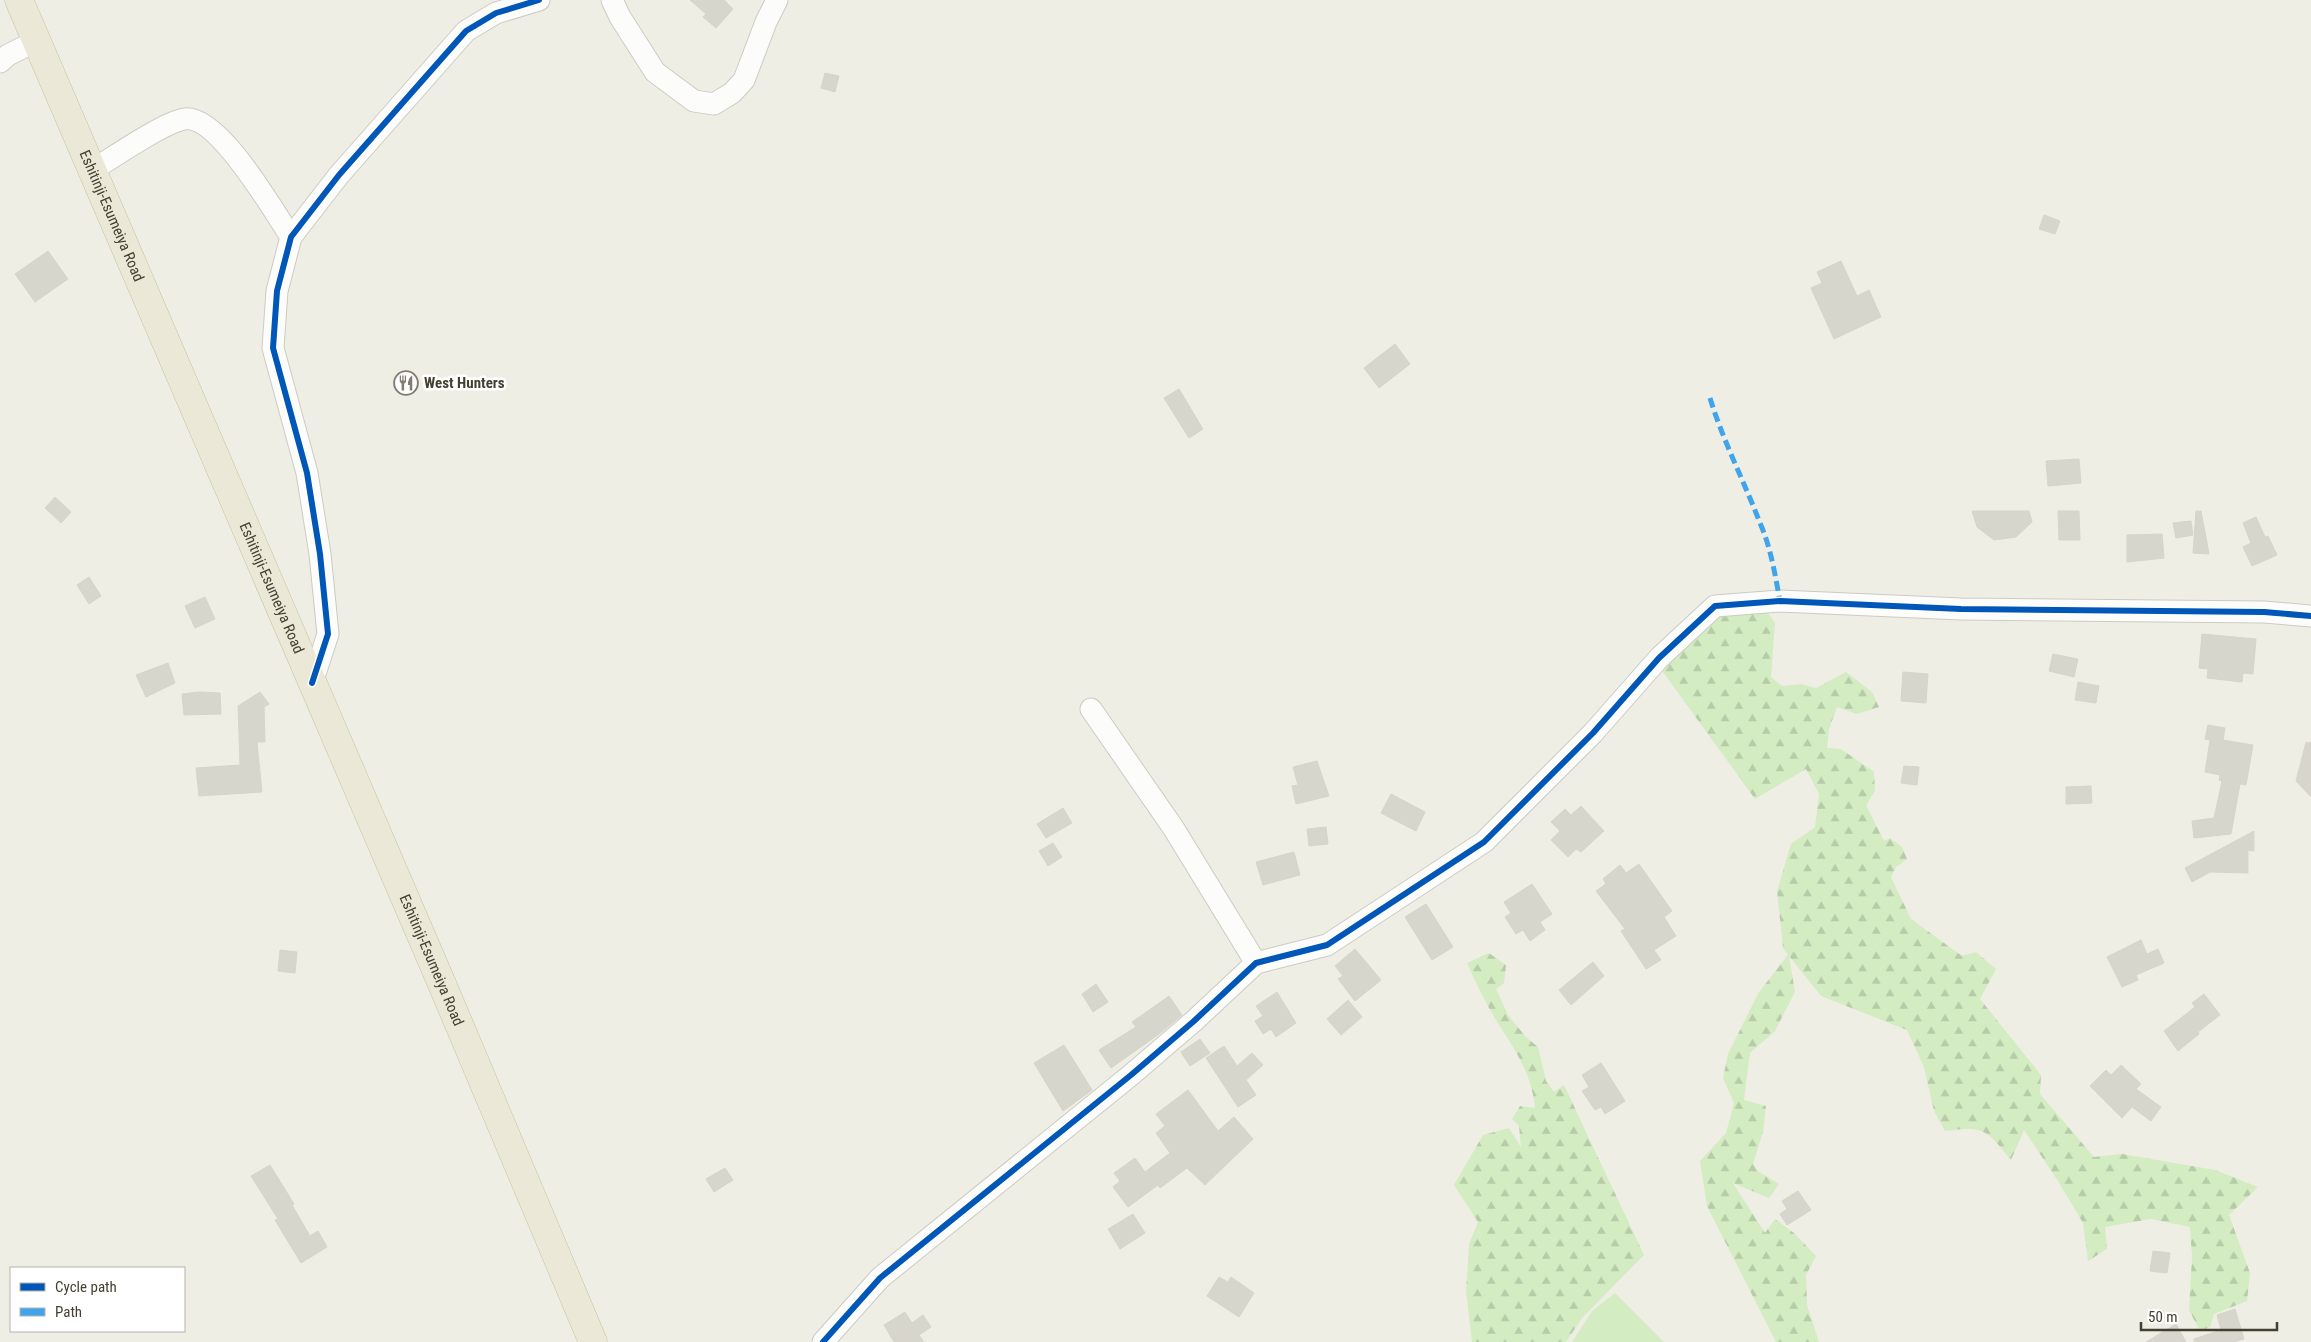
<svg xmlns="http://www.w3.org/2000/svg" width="2311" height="1342" viewBox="0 0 2311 1342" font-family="'Roboto Condensed',sans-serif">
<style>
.green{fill:#d3ecc2}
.forest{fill:url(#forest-firs)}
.building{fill:#d7d6cd;stroke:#d6d5cb}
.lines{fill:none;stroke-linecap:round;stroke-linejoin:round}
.street-casing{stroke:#cccbc3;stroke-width:23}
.highway-casing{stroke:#c8c29e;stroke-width:29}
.street{stroke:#fcfcfb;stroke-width:21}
.highway{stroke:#ebe8d7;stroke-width:28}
.quiet{stroke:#3fa4eb;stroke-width:5;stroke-dasharray:10 5;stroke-linecap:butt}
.cycleway-casing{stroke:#fff;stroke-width:9}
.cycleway{stroke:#0057b8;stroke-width:6}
.labels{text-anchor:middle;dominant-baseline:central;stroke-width:5;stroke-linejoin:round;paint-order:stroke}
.street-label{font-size:15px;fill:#444031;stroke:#fff}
.poi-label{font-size:15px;font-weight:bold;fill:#444031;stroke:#fff;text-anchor:start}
</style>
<defs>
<pattern id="forest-firs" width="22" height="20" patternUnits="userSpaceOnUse" patternTransform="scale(1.25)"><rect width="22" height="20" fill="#d3ecc2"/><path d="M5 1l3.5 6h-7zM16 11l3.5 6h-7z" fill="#b6cba7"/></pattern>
</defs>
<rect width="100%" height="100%" fill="#eeeee5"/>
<!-- green -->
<path class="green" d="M1615,1293L1664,1342H1572L1592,1311Z"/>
<!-- forest -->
<path class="forest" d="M1723,612L1768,613L1775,623L1771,677L1782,686L1801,684L1816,688L1846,672L1872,692L1879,707L1857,714L1837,707L1829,729L1827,748L1841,749L1874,772L1875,791L1866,805L1884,841L1890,838L1902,847L1907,859L1896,867L1891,877L1911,919L1962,956L1976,952L1996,969L1980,999L2041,1075L2040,1094L2094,1157L2122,1154L2215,1170L2258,1187L2229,1215L2250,1273L2247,1301L2214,1314L2210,1327L2200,1331L2189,1310L2192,1257L2190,1227L2151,1219L2105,1227L2107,1249L2088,1261L2083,1223L2058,1181L2024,1130L2011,1160C1987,1131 1986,1125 1945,1131L1934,1111L1924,1067L1907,1030L1821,996L1789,956L1795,992L1775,1031L1750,1053L1744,1100L1766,1106L1763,1132L1753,1164L1758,1171L1779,1184L1769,1198L1733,1183L1765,1233L1775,1219L1794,1233L1816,1256L1806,1275L1807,1305L1819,1342H1776L1707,1206L1700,1161L1726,1133L1734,1103L1723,1078L1728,1054L1759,992L1788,955L1783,948L1777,891L1791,844L1815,827L1819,794L1806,769L1755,799L1660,668Z
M1489,953L1506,965L1504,983L1496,989L1508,1015L1526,1037L1538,1047L1546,1081L1554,1092L1564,1085L1644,1255L1582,1318L1566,1342H1472L1466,1291L1469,1244L1478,1222L1454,1185L1483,1135L1509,1128L1521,1147L1519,1126L1512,1119L1520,1106L1535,1108C1531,1066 1509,1044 1489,1008C1481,994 1474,978 1467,963Z"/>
<!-- building -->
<path class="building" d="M690,0H724L733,9L716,28L703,17L706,14Z
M825,73L839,76L835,92L821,88Z
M2044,215L2060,221L2055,234L2039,229Z
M48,251L68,279L35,302L15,274Z
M1841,261L1857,296L1869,290L1881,317L1834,339L1811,288L1822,283L1817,272Z
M1395,344L1410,364L1379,388L1364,368Z
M1179,389L1203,429L1189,438L1164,398Z
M2079,459L2081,483L2048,486L2046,461Z
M55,497L71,512L61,523L45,508Z
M1972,511H2029L2032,522L2016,537L1994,540L1977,527Z
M2058,511H2079L2080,540H2059Z
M2196,511H2201L2209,554L2193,553Z
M2256,517L2265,537L2268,536L2277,555L2252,566L2243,547L2251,543L2243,523Z
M2191,521L2193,535L2176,538L2173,523Z
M2162,534L2164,558L2127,562V535Z
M89,577L101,596L89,604L77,585Z
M205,597L215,619L195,628L185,606Z
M2202,634L2256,639L2253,674L2243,673L2242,682L2207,678L2208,669L2199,668Z
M2053,654L2078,659L2074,677L2049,671Z
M168,663L175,683L146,697L136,675Z
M1903,672L1928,674L1926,703L1901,701Z
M2078,682L2099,686L2096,703L2075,700Z
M199,692L220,693L221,714L184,715L182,694Z
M260,692L269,704L264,707L265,742H257L262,792L199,796L196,768L240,765L238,706Z
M2208,725L2225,728L2223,740L2253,745L2246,785L2240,784L2231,834L2194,838L2192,821L2214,818L2222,781L2219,780L2220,775L2205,772L2210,740L2205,739Z
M2306,742L2311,743V797L2296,781Z
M1317,761L1329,796L1296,804L1292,786L1298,785L1293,767Z
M1904,766L1919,767L1917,785L1901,783Z
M2091,786L2092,803L2066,804V787Z
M1391,794L1425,812L1416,831L1381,813Z
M1581,806L1604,831L1581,852L1576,849L1568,857L1551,840L1560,831L1551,822L1565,809L1571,815Z
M1063,808L1072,823L1046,838L1037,824Z
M1326,827L1328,844L1309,846L1307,829Z
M2254,831V851L2248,850V873L2210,872L2192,882L2185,868Z
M1053,843L1062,857L1048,866L1039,851Z
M1294,852L1300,875L1263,885L1256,862Z
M1639,864L1672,911L1664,917L1676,936L1654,950L1661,960L1646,969L1621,931L1625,929L1596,891L1606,884L1603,879L1620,865L1626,873Z
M1532,884L1552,914L1540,922L1545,930L1530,941L1523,930L1516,934L1505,917L1511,913L1504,902Z
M1426,904L1453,947L1432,960L1405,917Z
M2141,940L2147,954L2158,949L2164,963L2136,975L2138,980L2122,987L2107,957Z
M1355,949L1381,980L1355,1001L1338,979L1343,976L1335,966Z
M280,950L297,952L295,973L278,971Z
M1593,962L1604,976L1571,1005L1559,990Z
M1096,984L1108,1002L1093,1012L1082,994Z
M1277,992L1296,1023L1276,1037L1271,1029L1263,1034L1255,1021L1263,1016L1256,1006Z
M2204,994L2220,1015L2198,1032L2199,1034L2178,1051L2164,1031L2195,1007L2192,1003Z
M1169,996L1182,1015L1159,1034L1111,1068L1099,1050L1136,1027L1132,1022Z
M1348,1000L1362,1017L1341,1035L1327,1019Z
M1200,1039L1210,1053L1190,1066L1181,1052Z
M1064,1045L1092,1090L1063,1111L1034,1063Z
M1224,1046L1237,1066L1252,1053L1263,1065L1246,1080L1256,1095L1238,1107L1206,1058Z
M1601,1063L1625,1101L1605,1114L1601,1107L1595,1110L1582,1091L1589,1087L1582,1075Z
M2121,1065L2141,1084L2136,1089L2161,1107L2151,1121L2132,1107L2122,1118L2090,1086L2106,1070L2111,1075Z
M1188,1090L1218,1131L1234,1117L1253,1139L1205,1185L1187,1168L1160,1188L1158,1185L1128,1207L1113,1187L1120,1181L1114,1173L1135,1158L1145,1172L1170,1153L1156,1133L1165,1126L1156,1114Z
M270,1165L294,1204L292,1205L310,1236L318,1231L327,1247L301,1263L275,1220L278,1219L251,1176Z
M725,1168L733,1180L714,1192L706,1179Z
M1798,1191L1811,1210L1787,1225L1780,1214L1787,1209L1782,1201Z
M1133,1214L1145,1233L1120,1249L1108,1229Z
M2153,1251L2170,1253L2167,1273L2150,1271Z
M1219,1277L1228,1282L1231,1277L1254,1293L1239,1317L1207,1296Z
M2235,1309L2244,1339L2234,1342H2194V1339L2221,1330L2217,1315Z
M905,1312L912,1323L923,1315L931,1327L919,1335L924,1342H894L884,1325Z
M2176,1324L2186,1342H2146Z"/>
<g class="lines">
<!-- street casing -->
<g class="street-casing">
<path id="street" d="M612,0L620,17L655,72L694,101L714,104L732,93L744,80L766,22L777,0
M0,62L8,55L36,41
M91,171C114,157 161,124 184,119C218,113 274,212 291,237
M312,683L328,634L320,554L307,473L273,348L277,291L291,237L339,175L466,31L496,13L539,0
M1091,709L1174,829L1256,963
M823,1342L880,1278L1131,1075L1194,1021L1256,963L1327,945L1484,842L1593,733L1659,658L1715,606L1780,601L1961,609L2264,612L2311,616"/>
</g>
<!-- highway casing -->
<g class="highway-casing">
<g id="highway">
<path id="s1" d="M19,0L442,984L593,1342"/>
</g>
</g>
<!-- street -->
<use href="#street" class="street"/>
<!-- highway -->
<use href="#highway" class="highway"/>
<!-- quiet -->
<path class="quiet" d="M1710,398C1723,441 1744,481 1760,523C1771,548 1775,575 1780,601"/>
<!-- cycleway casing -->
<g class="cycleway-casing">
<path id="cycleway" d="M312,683L328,634L320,554L307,473L273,348L277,291L291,237L339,175L466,31L496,13L539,0
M823,1342L880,1278L1131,1075L1194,1021L1256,963L1327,945L1484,842L1593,733L1659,658L1715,606L1780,601L1961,609L2264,612L2311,616"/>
</g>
<!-- cycleway -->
<use href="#cycleway" class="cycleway"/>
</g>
<!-- icons -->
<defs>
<g id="restaurant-ring" transform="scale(1.25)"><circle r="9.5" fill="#fff" stroke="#807d70" stroke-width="1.5"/><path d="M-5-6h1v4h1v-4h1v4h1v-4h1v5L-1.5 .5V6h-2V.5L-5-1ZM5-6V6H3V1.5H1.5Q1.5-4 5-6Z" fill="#807d70"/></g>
</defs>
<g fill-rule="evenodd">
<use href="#restaurant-ring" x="406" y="383"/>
</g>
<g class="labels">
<!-- street labels -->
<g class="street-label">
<text stroke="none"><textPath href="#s1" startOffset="235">Eshitinji-Esumeiya Road</textPath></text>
<text stroke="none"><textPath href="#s1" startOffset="640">Eshitinji-Esumeiya Road</textPath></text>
<text stroke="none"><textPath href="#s1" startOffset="1045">Eshitinji-Esumeiya Road</textPath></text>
</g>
<!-- poi labels -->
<g class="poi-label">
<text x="424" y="383">West Hunters</text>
</g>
</g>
<!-- legend -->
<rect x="10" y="1267" width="175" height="65" fill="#ffffff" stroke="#b4b3ad"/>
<rect x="20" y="1283" width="25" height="8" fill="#0057b8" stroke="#b4b3ad"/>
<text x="55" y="1292" font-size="15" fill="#444031">Cycle path</text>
<rect x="20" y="1308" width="25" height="8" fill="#3fa4eb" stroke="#b4b3ad"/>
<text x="55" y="1317" font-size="15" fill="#444031">Path</text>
<!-- scale -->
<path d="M2141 1322v8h136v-8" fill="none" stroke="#444031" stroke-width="2.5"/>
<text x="2148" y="1322" font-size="15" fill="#444031" stroke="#ffffff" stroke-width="4" paint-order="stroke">50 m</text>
</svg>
